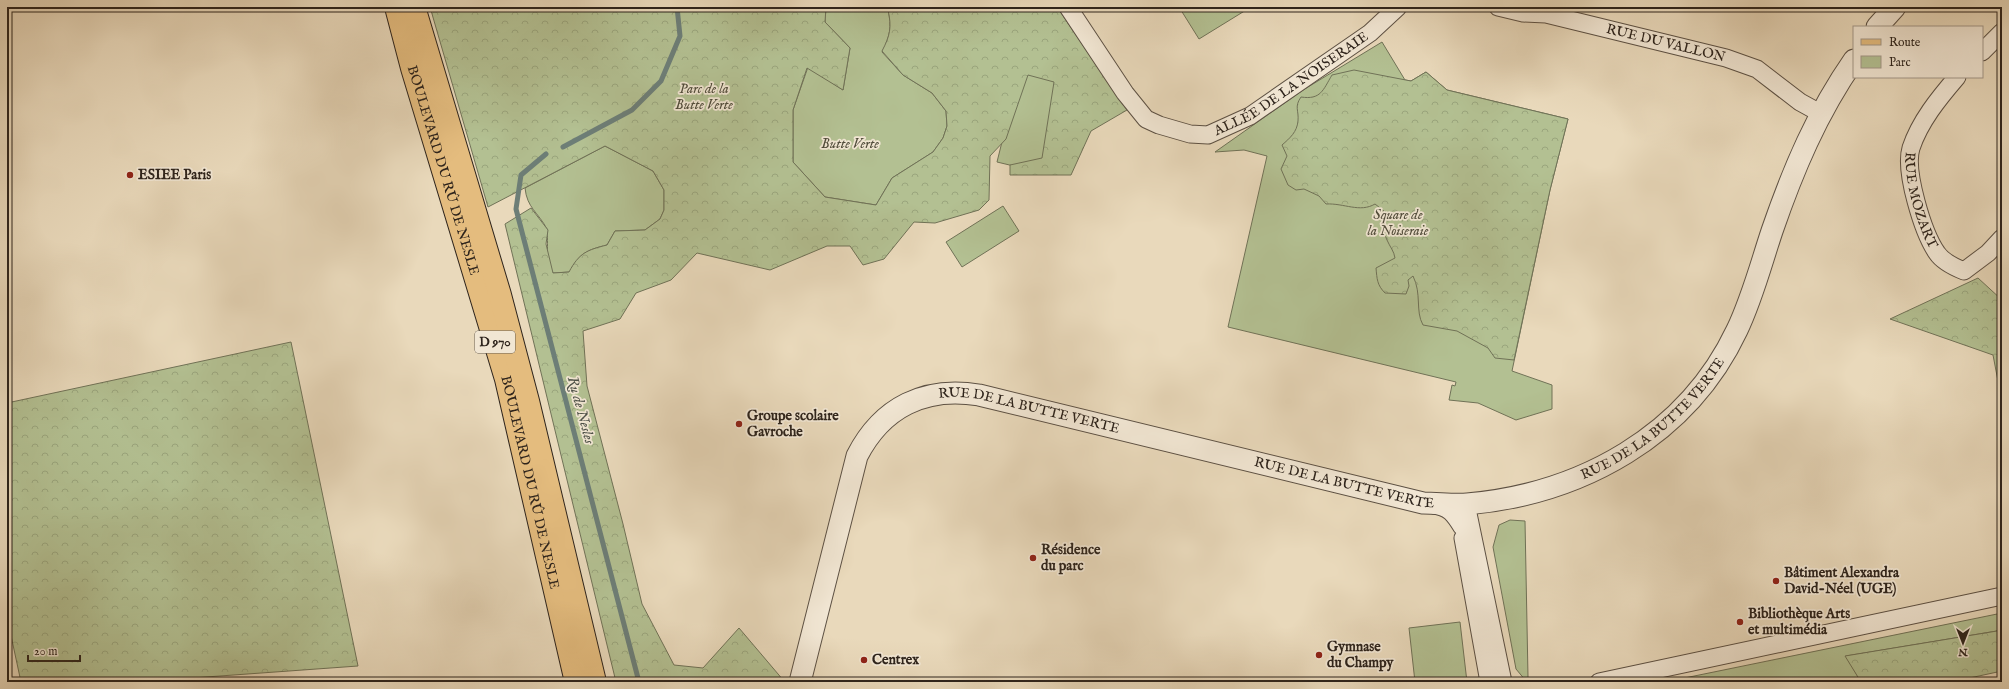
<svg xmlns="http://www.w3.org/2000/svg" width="2009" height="689" viewBox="0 0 2009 689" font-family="'IM FELL English',serif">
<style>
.green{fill:#b3c092;stroke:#707257}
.forest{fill:url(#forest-crowns);stroke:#707257}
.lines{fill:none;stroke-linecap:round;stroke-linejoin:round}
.stream{stroke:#6d7e77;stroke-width:5}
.minor-casing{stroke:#5d5144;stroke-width:19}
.tertiary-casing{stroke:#5d5144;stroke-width:23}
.primary-casing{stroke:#2e241c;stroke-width:24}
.minor{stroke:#f1e6d3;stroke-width:17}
.tertiary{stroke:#f1e6d3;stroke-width:21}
.primary{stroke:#e4bc7e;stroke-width:22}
.poi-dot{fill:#8f2418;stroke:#f1e6d3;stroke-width:1.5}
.labels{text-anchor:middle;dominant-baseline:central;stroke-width:3.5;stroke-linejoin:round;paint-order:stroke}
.shield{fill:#f1e6d3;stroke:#685e53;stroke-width:1}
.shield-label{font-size:13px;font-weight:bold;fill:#2e241c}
.street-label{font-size:14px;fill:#2e241c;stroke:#f1e6d3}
.park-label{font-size:14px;font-style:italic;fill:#4f4b3a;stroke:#f1e6d3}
.poi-label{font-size:14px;font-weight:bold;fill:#2e241c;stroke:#f1e6d3;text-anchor:start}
.water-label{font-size:15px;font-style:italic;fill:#4e5149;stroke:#f1e6d3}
</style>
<defs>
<pattern id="forest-crowns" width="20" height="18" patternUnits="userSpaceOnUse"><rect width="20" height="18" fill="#b3c092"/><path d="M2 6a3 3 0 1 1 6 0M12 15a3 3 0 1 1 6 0" fill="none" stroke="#9aa57d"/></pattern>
</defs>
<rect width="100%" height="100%" fill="#e9d9bb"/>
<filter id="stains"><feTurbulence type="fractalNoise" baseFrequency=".005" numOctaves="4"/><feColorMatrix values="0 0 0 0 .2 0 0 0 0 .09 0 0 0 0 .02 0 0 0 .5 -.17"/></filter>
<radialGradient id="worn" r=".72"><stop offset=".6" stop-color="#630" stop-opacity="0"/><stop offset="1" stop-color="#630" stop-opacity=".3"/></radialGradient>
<!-- green -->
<path class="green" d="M826,7H890L888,10C892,27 890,36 882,52L903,75L932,93L946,111L947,126L943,138L933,152L892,178L876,205L825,197L793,162V110L808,67L843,90L850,48L825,22Z
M1179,7H1251L1199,39Z
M1382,42L1405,80L1411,81L1426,72L1447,90L1568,119L1550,190L1512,371L1552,385V409L1516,420L1478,403L1449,400L1452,385L1455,386L1456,382L1228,327L1267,156L1244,150L1215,152L1303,90Z
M1023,57L1072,69L1047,174L997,162Z
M605,146L653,171L664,190V210L660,219L645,230L615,231L607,245C587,250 579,253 570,272L553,273L548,266C547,260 548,232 547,229C538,212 527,208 525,188Z
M1003,206L1019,231L962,267L946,242Z
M1510,520L1525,521L1528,677L1526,681L1516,669L1493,547L1499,525Z
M2002,613V624L1997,631L1846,656L1861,682H1665Z
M1460,622L1467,682H1415L1409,628Z"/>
<!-- forest -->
<path class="forest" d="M430,7H826L825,22L850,48L843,90L807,68L793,110V162L825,197L876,205L892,178L933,152L943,138L947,126L946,111L932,93L903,75L882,51C890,36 892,27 888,10L890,7H1057L1127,110L1091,131L1071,175H1010V165L1042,158L1054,82L1028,75L1006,139L990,156L989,200L979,210L935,223L914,222L884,259L863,265L850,246H827L770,270L697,253L671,280L636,293L620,319L583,331L587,386L623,524L642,604L674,665L703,668L739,628L784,681L783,682H616L505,224L531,208L548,230L546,244L553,273L569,272C579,253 587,250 607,245L615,231L645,230L660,219L664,210V190L653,171L605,146L488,207Z
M1354,70L1411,81L1426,72L1447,90L1568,119L1550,190L1514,360L1495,358L1488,348L1457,331L1423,325C1415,311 1422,294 1413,276L1408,280L1409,286L1406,294L1385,293C1377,285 1377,279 1376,268L1395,258C1394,251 1390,247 1387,240C1382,230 1383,222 1384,211L1375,204C1360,213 1344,203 1326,204L1319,196L1304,189L1296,190L1288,185L1281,169L1287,156L1282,145C1290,138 1297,132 1298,121C1299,110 1294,107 1301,97C1321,100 1323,90 1332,75Z
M1978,278L2002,300V402L1993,355L1890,319Z
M291,342L358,666L137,682H21L7,617V403Z
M2002,624V671L1951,682H1861L1845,656L1997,631Z"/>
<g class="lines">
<!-- stream -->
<path class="stream" d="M563,147L632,110L661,81L680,36L677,7
M546,154L521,175L516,209L639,682"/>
<!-- minor casing -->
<g class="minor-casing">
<g id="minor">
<path id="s1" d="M1068,7L1125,93L1146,119L1159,125L1190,134L1208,135L1250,116L1370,33L1398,7"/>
<path id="s2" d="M1498,7L1523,13L1546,14L1726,58L1757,69L1800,102L1820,113"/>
<path d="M1982,52L2002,32"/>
<path id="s3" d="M1957,77C1939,98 1920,121 1911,148C1904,171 1923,233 1937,253C1943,262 1954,267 1964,271L1988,253L2002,238"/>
<path d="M1466,504L1503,682"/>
<path d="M1434,505C1449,507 1454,514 1462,527"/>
<path d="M1463,538L1489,682"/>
<path d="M1599,682L2002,596"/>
</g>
</g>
<!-- tertiary casing -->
<g class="tertiary-casing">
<g id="tertiary">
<path d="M1877,27L1895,7"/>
<path id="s4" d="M800,682L857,456C882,407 925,386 979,395L1423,503C1438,503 1453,505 1467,504C1581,494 1687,436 1737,330C1752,299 1761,264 1772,231C1793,170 1817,113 1854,60"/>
</g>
</g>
<!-- primary casing -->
<g class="primary-casing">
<g id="primary">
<path id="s5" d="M396,7L412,68L506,379L576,682"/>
<path d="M414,7L500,295L528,401L595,682"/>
</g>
</g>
<!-- minor -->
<use href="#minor" class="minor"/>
<!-- tertiary -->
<use href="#tertiary" class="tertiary"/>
<!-- primary -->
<use href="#primary" class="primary"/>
</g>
<!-- markers -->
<g class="poi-dot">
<circle cx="130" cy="175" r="4"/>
<circle cx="739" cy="424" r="4"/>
<circle cx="1033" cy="558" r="4"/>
<circle cx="1776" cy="581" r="4"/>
<circle cx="1740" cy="622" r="4"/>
<circle cx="1319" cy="655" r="4"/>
<circle cx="864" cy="660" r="4"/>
</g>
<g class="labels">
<!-- shield labels -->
<rect class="shield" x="475" y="331" width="40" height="22" rx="3"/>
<g class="shield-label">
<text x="495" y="342">D 970</text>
</g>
<!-- street labels -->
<g class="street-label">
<text stroke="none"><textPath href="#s2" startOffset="172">RUE DU VALLON</textPath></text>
<text stroke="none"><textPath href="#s1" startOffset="299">ALLÉE DE LA NOISERAIE</textPath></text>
<text stroke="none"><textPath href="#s5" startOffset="170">BOULEVARD DU RÛ DE NESLE</textPath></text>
<text stroke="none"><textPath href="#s3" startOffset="139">RUE MOZART</textPath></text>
<text stroke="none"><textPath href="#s4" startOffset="432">RUE DE LA BUTTE VERTE</textPath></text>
<text stroke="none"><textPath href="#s4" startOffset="1092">RUE DE LA BUTTE VERTE</textPath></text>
<text stroke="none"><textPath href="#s5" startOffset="494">BOULEVARD DU RÛ DE NESLE</textPath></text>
<text stroke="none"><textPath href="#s4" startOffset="756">RUE DE LA BUTTE VERTE</textPath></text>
</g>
<!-- park labels -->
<g class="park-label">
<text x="704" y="89">Parc de la<tspan x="704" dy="16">Butte Verte</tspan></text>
<text x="850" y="144">Butte Verte</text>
<text x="1398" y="215">Square de<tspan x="1398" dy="16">la Noiseraie</tspan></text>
</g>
<!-- poi labels -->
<g class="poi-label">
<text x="138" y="175">ESIEE Paris</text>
<text x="747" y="416">Groupe scolaire<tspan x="747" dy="16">Gavroche</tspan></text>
<text x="1041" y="550">Résidence<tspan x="1041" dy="16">du parc</tspan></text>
<text x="1784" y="573">Bâtiment Alexandra<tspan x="1784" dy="16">David-Néel (UGE)</tspan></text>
<text x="1748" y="614">Bibliothèque Arts<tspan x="1748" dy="16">et multimédia</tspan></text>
<text x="1327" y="647">Gymnase<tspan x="1327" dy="16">du Champy</tspan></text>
<text x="872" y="660">Centrex</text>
</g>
<!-- water labels -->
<g class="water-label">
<text transform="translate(581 410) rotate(75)">Ru de Nesles</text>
</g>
</g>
<!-- margin -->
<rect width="2009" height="689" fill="none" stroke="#e9d9bb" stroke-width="24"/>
<rect x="8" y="8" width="1993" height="673" fill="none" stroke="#2e241c" stroke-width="2"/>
<rect x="12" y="12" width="1985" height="665" fill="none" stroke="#2e241c"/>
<!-- legend -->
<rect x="1853" y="26" width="130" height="52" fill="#f1e6d3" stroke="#a3988a"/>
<rect x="1861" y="39" width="20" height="6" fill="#e4bc7e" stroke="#a3988a"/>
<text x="1889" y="46" font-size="12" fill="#2e241c">Route</text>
<rect x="1861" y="56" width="20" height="12" fill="#b3c092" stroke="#a3988a"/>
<text x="1889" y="66" font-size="12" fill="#2e241c">Parc</text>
<!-- north arrow -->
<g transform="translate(1963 643) rotate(180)" stroke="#f1e6d3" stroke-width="3" paint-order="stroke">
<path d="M0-3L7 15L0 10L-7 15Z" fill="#2e241c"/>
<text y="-6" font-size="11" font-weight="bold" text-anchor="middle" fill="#2e241c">N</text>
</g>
<!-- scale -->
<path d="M28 655v6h52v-6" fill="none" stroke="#2e241c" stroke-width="2"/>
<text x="34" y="655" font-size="12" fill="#2e241c" stroke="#f1e6d3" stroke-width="3" paint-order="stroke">20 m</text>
<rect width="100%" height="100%" filter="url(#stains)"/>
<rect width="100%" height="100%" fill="url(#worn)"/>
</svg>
